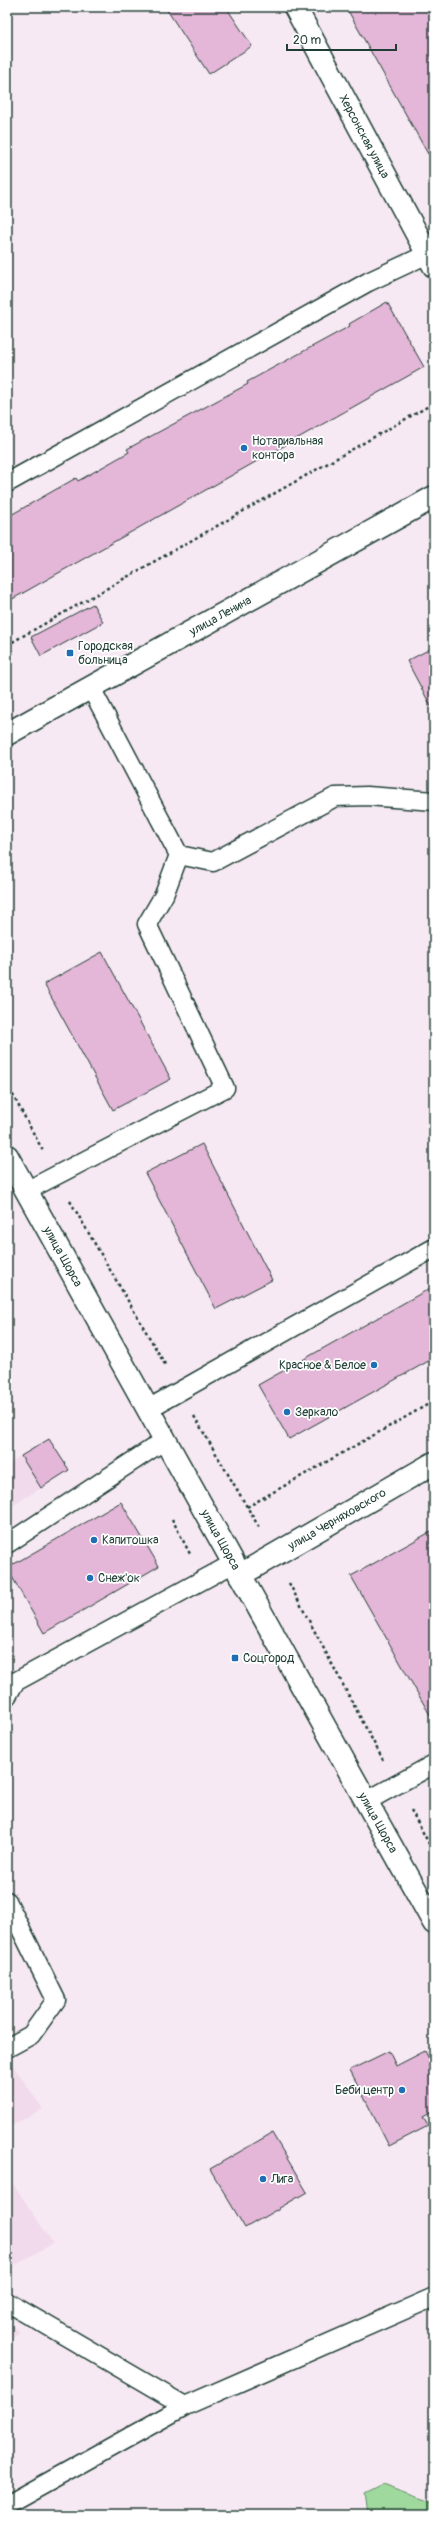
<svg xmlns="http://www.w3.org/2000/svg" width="441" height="2522" viewBox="0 0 441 2522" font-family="Pangolin,sans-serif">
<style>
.built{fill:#f1daeb}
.green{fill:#a0d99e;stroke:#608b69}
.building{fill:#e4b6d8;stroke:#1f3d34}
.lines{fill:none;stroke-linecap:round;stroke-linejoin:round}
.service-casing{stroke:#1f3d34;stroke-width:21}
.minor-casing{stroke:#1f3d34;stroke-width:25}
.tertiary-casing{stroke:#1f3d34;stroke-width:25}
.secondary-casing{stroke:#1f3d34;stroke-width:25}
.path{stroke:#1f3d34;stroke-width:2.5;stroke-dasharray:3 3;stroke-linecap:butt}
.service{stroke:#fff;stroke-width:18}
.minor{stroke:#fff;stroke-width:22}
.tertiary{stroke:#fff;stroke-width:22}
.secondary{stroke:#fff;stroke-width:22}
.poi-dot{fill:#1f6fb2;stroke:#fff;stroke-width:1.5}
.labels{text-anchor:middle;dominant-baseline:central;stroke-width:3.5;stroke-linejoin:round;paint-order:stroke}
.street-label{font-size:12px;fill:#1f3d34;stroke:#fff}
.poi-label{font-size:12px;fill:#1f3d34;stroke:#fff;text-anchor:start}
</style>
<rect width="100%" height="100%" fill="#f7e9f3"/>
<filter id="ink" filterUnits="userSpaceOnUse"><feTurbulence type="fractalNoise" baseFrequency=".025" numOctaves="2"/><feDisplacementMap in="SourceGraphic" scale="8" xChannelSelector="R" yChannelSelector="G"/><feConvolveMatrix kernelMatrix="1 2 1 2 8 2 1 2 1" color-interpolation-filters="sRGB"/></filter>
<g filter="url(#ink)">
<!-- built -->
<path class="built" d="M21,1456L41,1488L7,1509V1465Z
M9,2060L43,2109L7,2128V2061Z
M7,2175L53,2243L7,2270Z
M7,2320L20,2333L7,2342Z"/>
<!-- green -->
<path class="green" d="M383,2485L434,2503V2515H368L365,2494Z"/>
<!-- building -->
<path class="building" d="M165,7H226L252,46L209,74Z
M346,7H432L434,151L428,154Z
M387,302L424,367L7,602V521L11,519L9,516L76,478L78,481L129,452L127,449L248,384L247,382L350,326L349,324Z
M93,604L103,622L41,656L31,637Z
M434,647V712L407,661Z
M102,952L171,1079L113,1110L44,984Z
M202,1144L272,1280L216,1309L145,1173Z
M434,1286V1358L289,1439L258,1385Z
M49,1439L69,1470L41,1488L21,1456Z
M121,1502L159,1566L44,1633L7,1568Z
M432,1531L434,1534V1722L351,1576Z
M389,2051L396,2066L425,2051L434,2068V2111L423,2117L428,2126L389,2146L350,2070Z
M272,2133L307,2192L245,2228L210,2169Z"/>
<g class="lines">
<!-- service casing -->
<g class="service-casing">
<path id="service" d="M7,483L368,282L434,251
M179,855L213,862L335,797L367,796L434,801
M26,1191L225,1088L147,924L164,895L179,855L91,688
M148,1409L434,1248
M7,1544L165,1440
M7,1696L15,1682L234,1563
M367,1801L434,1764
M7,1901L56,2000L31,2035L7,2048
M7,2302L185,2406
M7,2505L185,2406L434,2297"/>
</g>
<!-- minor casing -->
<g class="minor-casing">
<g id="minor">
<path id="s1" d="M295,7L434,266"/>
<path id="s2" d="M240,1575L434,1463"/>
</g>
</g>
<!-- tertiary casing -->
<g class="tertiary-casing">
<g id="tertiary">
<path id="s3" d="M7,734L434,497"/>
</g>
</g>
<!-- secondary casing -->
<g class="secondary-casing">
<g id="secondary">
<path id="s4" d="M7,1156L434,1923"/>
</g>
</g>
<!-- path -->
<path class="path" d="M7,645L434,403
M7,1084L43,1151
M70,1201L166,1366
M194,1416L260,1529
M247,1507L434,1401
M172,1519L190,1554
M289,1583L383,1760
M411,1810L434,1853"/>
<!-- service -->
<use href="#service" class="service"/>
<!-- minor -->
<use href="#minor" class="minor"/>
<!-- tertiary -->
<use href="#tertiary" class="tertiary"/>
<!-- secondary -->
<use href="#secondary" class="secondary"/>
</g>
</g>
<!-- markers -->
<g class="poi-dot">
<circle cx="244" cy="448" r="4"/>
<rect x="66" y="649" width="8" height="8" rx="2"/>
<circle cx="374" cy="1365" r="4"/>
<circle cx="287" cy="1412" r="4"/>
<circle cx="94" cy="1540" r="4"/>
<circle cx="90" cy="1578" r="4"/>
<rect x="231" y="1654" width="8" height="8" rx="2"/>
<circle cx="402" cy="2090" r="4"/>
<circle cx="263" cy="2179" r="4"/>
</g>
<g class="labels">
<!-- street labels -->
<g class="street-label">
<text stroke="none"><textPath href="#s1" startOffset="147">Херсонская улица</textPath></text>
<text stroke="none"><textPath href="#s3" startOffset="244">улица Ленина</textPath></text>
<text stroke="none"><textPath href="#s4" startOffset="115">улица Щорса</textPath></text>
<text stroke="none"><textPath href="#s2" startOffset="112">улица Черняховского</textPath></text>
<text stroke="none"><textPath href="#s4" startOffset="439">улица Щорса</textPath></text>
<text stroke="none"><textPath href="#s4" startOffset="763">улица Щорса</textPath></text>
</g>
<!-- poi labels -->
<g class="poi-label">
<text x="252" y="441">Нотариальная<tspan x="252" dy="14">контора</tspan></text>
<text x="78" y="646">Городская<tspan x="78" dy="14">больница</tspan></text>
<text x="366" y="1365" text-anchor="end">Красное &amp; Белое</text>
<text x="295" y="1412">Зеркало</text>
<text x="102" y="1540">Капитошка</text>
<text x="98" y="1578">Снеж'ок</text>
<text x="243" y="1658">Соцгород</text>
<text x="394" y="2090" text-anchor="end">Беби центр</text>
<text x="271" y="2179">Лига</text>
</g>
</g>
<!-- margin -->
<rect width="441" height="2522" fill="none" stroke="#fff" stroke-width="24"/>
<rect x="12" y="12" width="417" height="2498" fill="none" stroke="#1f3d34" stroke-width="1.5" filter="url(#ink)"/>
<!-- scale -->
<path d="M287 44v6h109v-6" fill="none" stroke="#1f3d34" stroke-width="2"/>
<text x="293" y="44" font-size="12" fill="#1f3d34" stroke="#ffffff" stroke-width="3" paint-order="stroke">20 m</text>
</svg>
